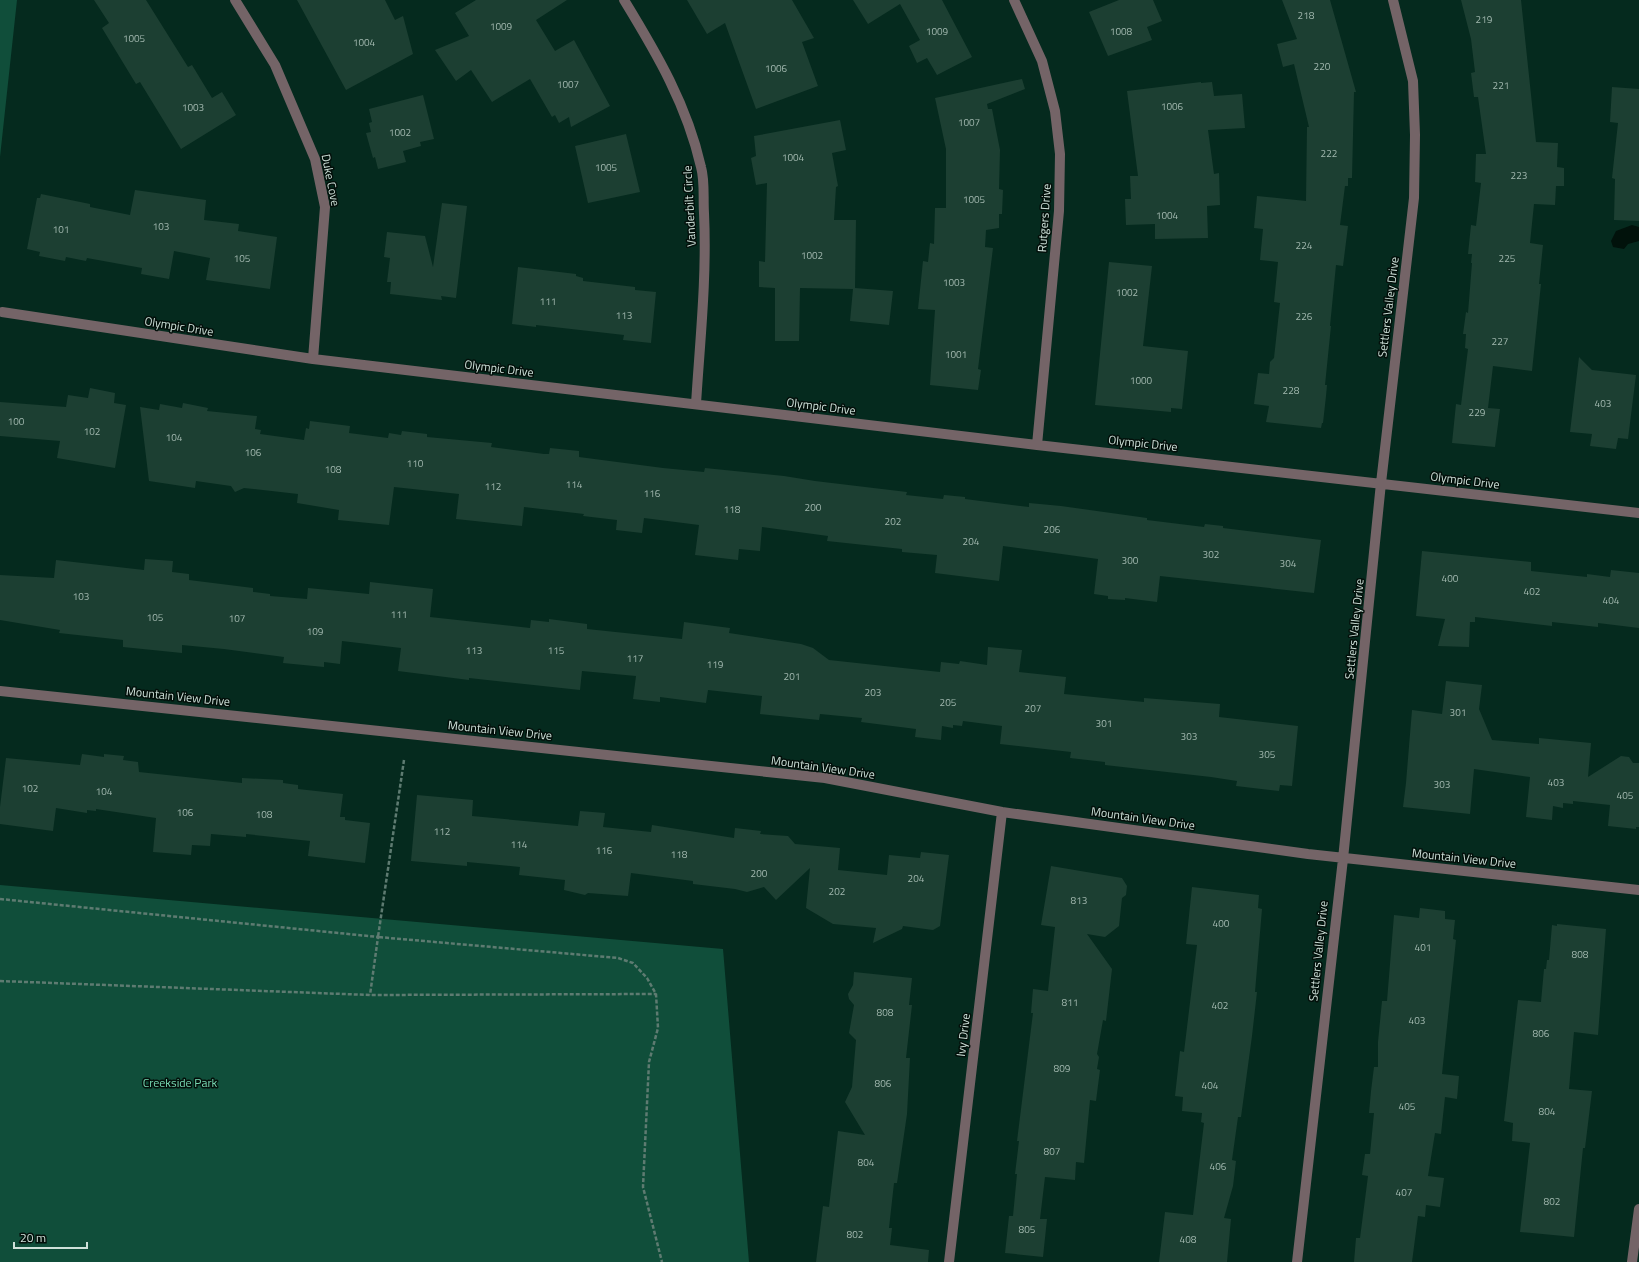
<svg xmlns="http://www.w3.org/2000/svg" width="1639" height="1262" viewBox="0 0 1639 1262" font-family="'Titillium Web',sans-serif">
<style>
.green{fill:#104e3a}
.water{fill:#01120b}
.building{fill:#1c3f32}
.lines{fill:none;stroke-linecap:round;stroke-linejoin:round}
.path{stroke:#5e7b71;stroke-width:2.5;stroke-dasharray:4 2;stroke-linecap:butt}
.minor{stroke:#746467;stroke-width:10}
.labels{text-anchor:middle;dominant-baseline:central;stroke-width:3;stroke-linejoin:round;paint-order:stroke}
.number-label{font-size:10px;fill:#a2b8af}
.street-label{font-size:12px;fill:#cee1d9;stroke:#030f0a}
.park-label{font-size:12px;fill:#77d8b2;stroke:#030f0a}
</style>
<rect width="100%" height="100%" fill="#052a1e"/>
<!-- green -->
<path class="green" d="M0,0H17L0,157Z
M0,885L723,949L749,1262H0Z"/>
<!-- water -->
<path class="water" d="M1632,225L1639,227V241L1628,244L1624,249L1613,247L1611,241L1616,231Z"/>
<!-- building -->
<path class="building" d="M94,0H146L188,67L192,65L212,98L222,92L236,115L181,149L140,82L136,84L102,28L109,23Z
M297,0H385L395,20L403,16L413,54L346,90Z
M476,0H567L536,20L555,51L574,40L610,106L571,127L569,117L559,123L555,115L552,117L530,79L492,102L471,70L456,81L435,50L469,36L455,13Z
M687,0H792L814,38L802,42L818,86L756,109L725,23L707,34Z
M853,0H942L972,57L937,75L927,58L917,63L909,46L920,40L900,4L868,24Z
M1119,0H1153L1162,21L1147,27L1152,40L1108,56L1089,12Z
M1282,0H1330L1356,92H1354L1352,178H1348V186H1345L1340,225L1348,226L1343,266L1336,265L1330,326H1331L1325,385H1327L1326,396L1323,423H1322L1321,428L1266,422L1269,406L1254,404L1258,373L1269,374L1270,362L1274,358L1280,303L1274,302L1278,262L1260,260L1263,229L1254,228L1257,196L1306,201L1307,127H1309L1294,64L1283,67L1277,44L1297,39Z
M1461,0H1521L1536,142L1558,143L1557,167L1564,168V186H1556L1555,205L1534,204L1530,243L1543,245L1539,284H1541L1532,371L1493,366L1488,408L1500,409L1495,447L1452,443L1456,404L1461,405L1468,349L1465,348L1466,334H1463L1466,312L1468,313L1472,263H1471L1472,254H1468L1471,225L1476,226L1481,183L1475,182L1476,154H1486L1478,97H1474L1471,73L1475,72L1471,39Z
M1022,79L1025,89L987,104L988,109H992L1000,150L999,189L1003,190L1002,214H999V228L986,230L985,247L993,248L978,369L981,370L978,390L930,385L935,310L918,309L923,261L928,262L930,243L934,244L935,208H946V149L935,98Z
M1201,82V83L1212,82L1214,96L1242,94L1245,128L1208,130L1214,174L1219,173L1220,205L1207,206L1208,238L1155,239V224L1126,225L1125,199H1131L1130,176H1138L1127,91Z
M1612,87L1639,89V221L1614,220L1615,179L1612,178L1618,123L1610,122Z
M423,95L434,139L420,142L421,146L403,151L406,162L378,169L375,157L373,158L366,133L371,132L369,123L372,122L369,109Z
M840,120L846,150L832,153L838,186L836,187L834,220H856L855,288L893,291L889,325L850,321L853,289L800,288L799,341H775V288L759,287V261L765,262L767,183L756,185L751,158L756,156L754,136Z
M626,134L640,192L588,203L575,146Z
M135,190L206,200L204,220L239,224L238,231L277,237L270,289L206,280L210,258L174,251L169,279L141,274L142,268L87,258L86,261L66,257L65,261L39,256L40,252L27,249L37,198H40L41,194L90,204V207L130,215Z
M442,203L467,206L456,298L441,296L442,300L390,294L391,282H387L390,258L384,257L387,232L425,236L433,267Z
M1109,262L1152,266L1143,346L1188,351L1182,409L1171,408V412L1095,405Z
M518,267L576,274V276L583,278V281L635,287V290L656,292L651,343L623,340L624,335L536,325V327L512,324Z
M1579,357L1592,370L1636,375L1628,439L1618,438L1616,449L1590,446L1592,434L1570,432Z
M90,388L115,393L114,403L126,405L115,468L57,458L60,441L0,436V402L66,407L68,395L88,398Z
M183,403L208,408L207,411L257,416L255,429L261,430L260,434L304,440L306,428L309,429L310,421L350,426L349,433L388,438L389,433L401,435L402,431L427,434V437L492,443L491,447L544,454H549L550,448L579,451V457L663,468L704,472L705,468L784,476L815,481L907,492L906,495L943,499L944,495L965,497V499L1029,507V503L1061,506L1147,518V520L1204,527L1205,524L1223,526V528L1321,540L1314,593L1160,576L1157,602L1125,598V600L1108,599V596L1094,594L1098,559L1003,546L999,581L935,573L937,555L902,552V549L827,541L828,536L762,527L760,551L739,549L738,560L695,555L699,525L644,518L642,533L616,530L617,520L583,516L584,514L524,507L522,526L456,519L459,494L394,487L389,525L338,520L339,510L297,503L298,494L244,488L235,492L231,486L196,481L195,488L149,481L140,407L159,410L160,404L182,408Z
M1422,551L1531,562V571L1587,577V574L1610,577L1611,570L1639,573V628L1598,623V627L1552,622V626L1475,617V622H1470L1469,647L1438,646L1445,619L1416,616Z
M145,559L173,561L172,572L189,574V580L253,588V592L270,594V596L307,599L308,588L369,594L370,582L433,589L430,617L530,628L531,620L549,622V619L587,624V629L682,639L684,622L730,628L729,633L801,644L813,648L829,660L940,672L941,662L959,664L960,661L987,665L988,647L1022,650L1019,672L1066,677L1064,694L1144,702V698L1220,704L1219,717L1298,726L1292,786L1280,785L1279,791L1236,786L1237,781L1211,777L1105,765V762L1070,758L1071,752L1000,744L1002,726L963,721L962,726L953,725V728L942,726L941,740L915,737L916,729L861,722L862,718L820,714L819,720L760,714L762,696L708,690L706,703L660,697V702L633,699L636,676L582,671L580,690L469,678V680L398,671L401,648L342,641L340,664L324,662V667L283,663L284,657L224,649L182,645V653L123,647V640L59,633L60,630L0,620V575L54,578L56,560L144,570Z
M1446,681L1482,685L1479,709L1492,740L1539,744V738L1591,743L1588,777L1621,756L1629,757L1633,763H1639V827H1636V829L1608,826L1610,805L1573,801V804L1563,803V808L1553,806L1552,820L1526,817L1530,777L1474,769L1470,814L1403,807L1406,783L1412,710L1442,714Z
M82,754L104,757V754L124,756L123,760L138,762L139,772L242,783V778L283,780V783L298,785V789L343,794L340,817H345V820L370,823L365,863L308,856L310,841L246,834V837L211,834L210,846L192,845L191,855L153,852L156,818L96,809V811L87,810V813L56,808L53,831L0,824V807L6,758L80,765Z
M417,795L473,800L472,816L578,826L580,811L605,813L603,827L651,832L652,825L734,838L735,828L761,831L760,834L788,836L795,844L840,848L838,870L887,875L889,855L920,858L921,852L949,855L940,926L933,930L903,926L902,929L873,943L876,928L833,924L806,908L810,868L776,900L764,887L747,892L735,889L693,884V881L631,873L628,896L588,893L585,895L564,890L565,880L519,875L520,867L467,862V866L411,861Z
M1051,866L1122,878L1127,886L1126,895L1122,898L1119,926L1105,937L1087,934L1112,969L1106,1021L1103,1020L1097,1054L1099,1057L1097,1069L1100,1070L1096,1101L1090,1100L1084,1163L1076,1162L1075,1180L1045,1177L1040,1219H1047L1043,1257L1005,1253L1009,1216H1013L1017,1174H1015L1019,1141H1017L1033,1013H1031L1033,989L1048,991L1055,927L1041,925Z
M1192,887L1259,895L1258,908L1262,909L1255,992H1257L1252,1036L1241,1117H1238L1232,1160L1236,1161L1233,1186L1224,1218L1231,1219L1227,1262H1159L1165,1212L1193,1215L1204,1123L1201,1122L1202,1113L1182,1111L1183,1097L1175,1096L1180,1051L1184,1052L1197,945L1186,944Z
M1420,908L1445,911V919L1455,920L1453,939L1456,940L1442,1074L1459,1076L1457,1099L1445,1097L1441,1134L1435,1133L1428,1176L1444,1178L1440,1207L1426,1205L1425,1217L1418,1216L1412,1262H1354L1356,1238H1360L1368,1176L1362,1175L1365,1154H1370L1374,1113H1369L1371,1091L1374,1067H1378V1042L1382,1001H1387L1394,915L1419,918Z
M1557,924L1606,929L1598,1035L1574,1032L1569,1089L1592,1091L1585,1148H1583L1574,1237L1520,1232L1530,1143L1512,1141L1513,1123L1504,1121L1518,1000L1541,1002L1544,969H1546L1547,960H1549L1552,925L1557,926Z
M854,972L912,978L909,1005H912L906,1058H910L907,1114L897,1183H894L889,1228H892L890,1245L929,1250L928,1262H816L823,1206L829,1207L838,1131L865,1135L845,1102L852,1087L856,1040L849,1033L854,1005L849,999L848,994L853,985Z"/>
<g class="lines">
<!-- path -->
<path class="path" d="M404,760L378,937L618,958L633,963L647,978L656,994L658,1028L649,1062L643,1187L662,1262
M0,899L378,937L370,995
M0,981L370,995L656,994"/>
<!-- minor -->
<path class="minor" d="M235,0L275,65L315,159L325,207L313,359
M624,0C657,54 687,105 701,167C705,181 703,198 704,213C707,277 700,340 696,404
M1014,0L1042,61L1055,111L1060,154L1059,211L1037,445
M2,312L313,359L1037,445L1639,513
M0,691L825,778L1002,812L1308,854L1639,890
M949,1262L1002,812
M1297,1262L1343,859L1381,483L1414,198L1415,135L1413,81L1393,0
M1632,1262L1639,1209"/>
</g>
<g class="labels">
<!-- number labels -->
<g class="number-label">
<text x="1306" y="15">218</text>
<text x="1484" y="19">219</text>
<text x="501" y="26">1009</text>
<text x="937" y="31">1009</text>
<text x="1121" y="31">1008</text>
<text x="134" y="38">1005</text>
<text x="364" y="42">1004</text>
<text x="1322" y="66">220</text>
<text x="776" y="68">1006</text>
<text x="568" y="84">1007</text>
<text x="1501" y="85">221</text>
<text x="1172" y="106">1006</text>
<text x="193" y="107">1003</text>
<text x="969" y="122">1007</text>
<text x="400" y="132">1002</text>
<text x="1329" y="153">222</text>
<text x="793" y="157">1004</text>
<text x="606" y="167">1005</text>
<text x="1519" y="175">223</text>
<text x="974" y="199">1005</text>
<text x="1167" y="215">1004</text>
<text x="161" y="226">103</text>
<text x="61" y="229">101</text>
<text x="1304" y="245">224</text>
<text x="812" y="255">1002</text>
<text x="242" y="258">105</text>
<text x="1507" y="258">225</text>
<text x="954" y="282">1003</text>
<text x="1127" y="292">1002</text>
<text x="548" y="301">111</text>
<text x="624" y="315">113</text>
<text x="1304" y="316">226</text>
<text x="1500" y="341">227</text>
<text x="956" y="354">1001</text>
<text x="1141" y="380">1000</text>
<text x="1291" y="390">228</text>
<text x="1603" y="403">403</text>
<text x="1477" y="412">229</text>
<text x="16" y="421">100</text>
<text x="92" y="431">102</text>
<text x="174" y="437">104</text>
<text x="253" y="452">106</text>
<text x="415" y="463">110</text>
<text x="333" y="469">108</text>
<text x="574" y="484">114</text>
<text x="493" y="486">112</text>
<text x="652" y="493">116</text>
<text x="813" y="507">200</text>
<text x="732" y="509">118</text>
<text x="893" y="521">202</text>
<text x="1052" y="529">206</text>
<text x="971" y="541">204</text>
<text x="1211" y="554">302</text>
<text x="1130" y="560">300</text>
<text x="1288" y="563">304</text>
<text x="1450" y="578">400</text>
<text x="1532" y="591">402</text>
<text x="81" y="596">103</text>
<text x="1611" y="600">404</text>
<text x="399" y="614">111</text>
<text x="155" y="617">105</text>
<text x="237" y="618">107</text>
<text x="315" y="631">109</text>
<text x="474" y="650">113</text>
<text x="556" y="650">115</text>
<text x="635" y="658">117</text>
<text x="715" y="664">119</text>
<text x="792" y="676">201</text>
<text x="873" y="692">203</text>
<text x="948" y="702">205</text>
<text x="1033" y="708">207</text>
<text x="1458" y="712">301</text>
<text x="1104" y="723">301</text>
<text x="1189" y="736">303</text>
<text x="1267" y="754">305</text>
<text x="1556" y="782">403</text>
<text x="1442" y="784">303</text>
<text x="30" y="788">102</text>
<text x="104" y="791">104</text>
<text x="1625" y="795">405</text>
<text x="185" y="812">106</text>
<text x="264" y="814">108</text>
<text x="442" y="831">112</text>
<text x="519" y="844">114</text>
<text x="604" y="850">116</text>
<text x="679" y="854">118</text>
<text x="759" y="873">200</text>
<text x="916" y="878">204</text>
<text x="837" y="891">202</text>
<text x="1079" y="900">813</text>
<text x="1221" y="923">400</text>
<text x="1423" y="947">401</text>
<text x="1580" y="954">808</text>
<text x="1070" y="1002">811</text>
<text x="1220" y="1005">402</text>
<text x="885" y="1012">808</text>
<text x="1417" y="1020">403</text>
<text x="1541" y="1033">806</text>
<text x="1062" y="1068">809</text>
<text x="883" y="1083">806</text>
<text x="1210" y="1085">404</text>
<text x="1407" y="1106">405</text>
<text x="1547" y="1111">804</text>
<text x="1052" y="1151">807</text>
<text x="866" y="1162">804</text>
<text x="1218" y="1166">406</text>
<text x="1404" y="1192">407</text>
<text x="1552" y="1201">802</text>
<text x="1027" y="1229">805</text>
<text x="855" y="1234">802</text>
<text x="1188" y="1239">408</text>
</g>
<!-- street labels -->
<g class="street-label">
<text transform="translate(331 180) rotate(79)">Duke Cove</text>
<text transform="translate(689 206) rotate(-93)">Vanderbilt Circle</text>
<text transform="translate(1044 218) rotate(-86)">Rutgers Drive</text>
<text transform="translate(1388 307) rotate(-83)">Settlers Valley Drive</text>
<text transform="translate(179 326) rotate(9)">Olympic Drive</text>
<text transform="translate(499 368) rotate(7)">Olympic Drive</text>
<text transform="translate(821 406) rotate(7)">Olympic Drive</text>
<text transform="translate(1143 443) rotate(6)">Olympic Drive</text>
<text transform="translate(1465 480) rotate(7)">Olympic Drive</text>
<text transform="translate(1354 629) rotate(-84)">Settlers Valley Drive</text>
<text transform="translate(178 696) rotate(6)">Mountain View Drive</text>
<text transform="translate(500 730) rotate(6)">Mountain View Drive</text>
<text transform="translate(823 767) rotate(8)">Mountain View Drive</text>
<text transform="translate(1143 818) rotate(8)">Mountain View Drive</text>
<text transform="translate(1464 858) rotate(6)">Mountain View Drive</text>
<text transform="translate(1318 951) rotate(-84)">Settlers Valley Drive</text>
<text transform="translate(963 1035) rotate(-83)">Ivy Drive</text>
</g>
<!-- park labels -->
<g class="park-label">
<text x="180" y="1082">Creekside Park</text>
</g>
</g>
<!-- scale -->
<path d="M14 1242v6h73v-6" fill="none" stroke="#cee1d9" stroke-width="2"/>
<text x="20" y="1242" font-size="12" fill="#cee1d9" stroke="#030f0a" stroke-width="3" paint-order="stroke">20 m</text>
</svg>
